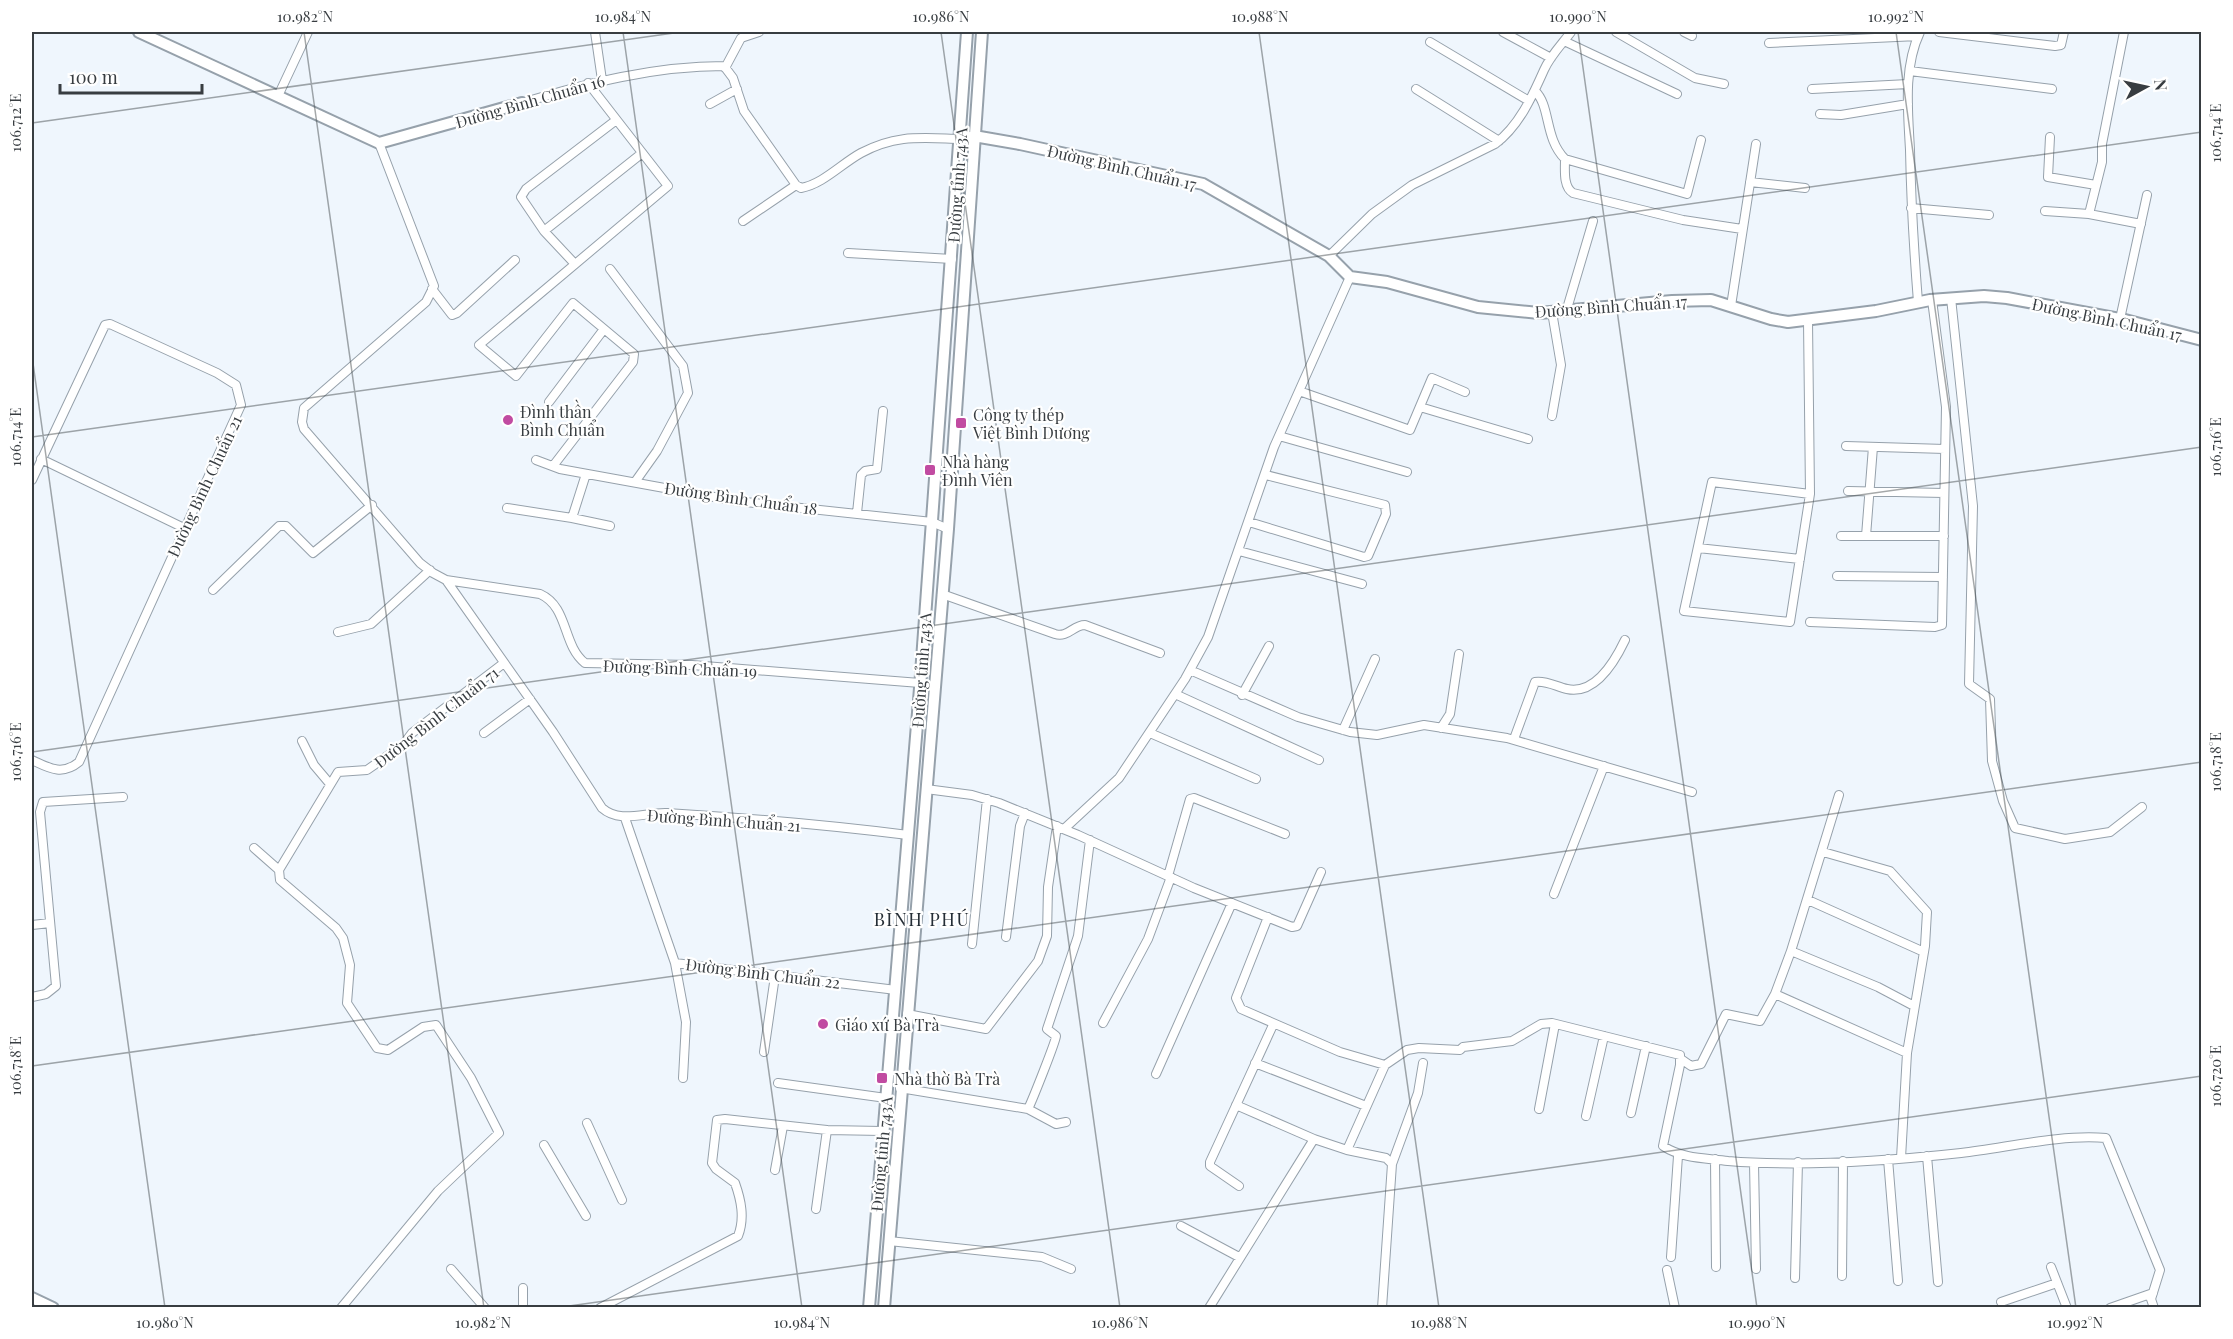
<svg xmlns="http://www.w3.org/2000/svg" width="2233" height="1339" viewBox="0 0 2233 1339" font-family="'Playfair Display',serif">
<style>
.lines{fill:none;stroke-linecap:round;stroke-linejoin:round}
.street-casing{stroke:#96a1ab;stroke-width:10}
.secondary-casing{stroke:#96a1ab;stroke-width:14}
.street{stroke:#fff;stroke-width:8}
.secondary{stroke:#fff;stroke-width:10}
.ticks{fill:none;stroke:#383d41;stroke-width:1.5;stroke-opacity:0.45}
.poi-dot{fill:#c14ba1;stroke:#fff;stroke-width:2}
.labels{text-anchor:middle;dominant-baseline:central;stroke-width:4.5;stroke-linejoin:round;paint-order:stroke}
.street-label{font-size:16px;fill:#383d41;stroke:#fff}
.poi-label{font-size:16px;fill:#383d41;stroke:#fff;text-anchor:start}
.neighbourhood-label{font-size:18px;letter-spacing:1.5px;fill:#252e36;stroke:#fff}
.neatline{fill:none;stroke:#383d41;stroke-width:2}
.ticks-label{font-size:15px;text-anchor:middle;fill:#383d41}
</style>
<rect width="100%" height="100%" fill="#eff6fd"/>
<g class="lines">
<!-- street casing -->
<g class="street-casing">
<path id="street" d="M595,32L602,80
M1503,32L1551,58
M1616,32L1695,78L1724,84
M1684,32L1692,36
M1939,32L2055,46L2061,45L2064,32
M1564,41L1677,94
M1430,42L1529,101
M1769,43L1918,36
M725,68L741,38L759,32
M1910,71L2052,89
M1416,89L1499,141
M1812,89L1908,84
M1535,91C1551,106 1544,138 1565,159L1687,194L1701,140
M278,96L308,32
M522,103C588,83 654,66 724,66L733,78L744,111L796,185L801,188C823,184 841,164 861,153C897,134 921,138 961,139
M710,104L737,89
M1820,114L1841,115L1908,104
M2050,137L2048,177L2096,185
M379,143L434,286L426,302L304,408L302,422L304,429L420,563L433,573L446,580L540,594C569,607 562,645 585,663L692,665L920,683
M1565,159C1565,170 1563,187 1573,193L1683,220L1742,229
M1750,182L1805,188
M1911,208L1989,215
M2045,211L2089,214L2141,224
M2089,214L2102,162V144L2124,32
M743,221L796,185
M544,231L641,154
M848,253L952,259
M1329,256L1372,214L1412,185L1495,144C1519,126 1532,97 1544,70C1550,56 1562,44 1571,32
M574,263L544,231L521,197L526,189L615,121
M610,269L683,366L688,393L657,451L635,482
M432,289L452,315L457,313L515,260
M1951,298L1973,506L1969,684L1990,699L1992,761L2003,801L2015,828L2065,839L2110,832L2142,807
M1918,302C1914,251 1911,201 1910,150C1908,111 1903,68 1920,32
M1731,306L1756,144
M1566,312L1593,221
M2120,319L2147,195
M1808,321L1810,494L1790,622L1684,611L1712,482L1810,494
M1299,391L1410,430L1432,378L1465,392
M549,402L604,329
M1420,407L1528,439
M1552,416L1561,365L1552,312
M1279,436L1407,472
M1846,446L1945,449
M41,459L184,528
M536,460L560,469L736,501L932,522L948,529
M553,466L633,362L634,354L573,303L516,376L479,345L668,186L588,83
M586,474L572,518L610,526
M32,480L105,325L110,324L217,373L236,385L241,405L79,762C62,776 49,768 32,760
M1848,491L1944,493
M507,508L572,518
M857,513L861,475L865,471L877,469L883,411
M1249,522L1364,557L1368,556L1386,514L1385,505L1266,475
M1841,536H1944
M1866,536L1873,447
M1698,548L1800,559
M1239,551L1362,584
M1837,576L1943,577
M446,580L553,732L602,808C620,824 645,812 667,813C748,818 828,825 908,835
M213,590L279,526H286L313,553L372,505
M942,594L1055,634C1068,638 1073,625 1085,625L1160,653
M1810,622L1935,627L1942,625L1946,407L1932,300
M338,632L371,624L430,570
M1190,670L1298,717L1350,732L1377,735L1424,725L1507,738L1692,792
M1175,694L1319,760
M1242,695L1269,646
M1441,728L1450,714L1459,654
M1343,730L1375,659
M484,733L530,699
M1150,733L1256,779
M1514,739L1535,682C1546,680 1557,687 1567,689C1595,695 1615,661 1625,640
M302,741L314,765L330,784
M926,789L972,795L999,803L1078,835L1194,888L1292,927L1297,926L1321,872
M625,818L675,963L896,990
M1064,829L1119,778L1185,679L1208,637L1274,447L1350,277
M254,848L279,870
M1823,852L1890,871L1927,912L1925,946L1907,1053L1901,1158
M1168,876L1190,799L1194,798L1285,834
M1554,894L1604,766
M1808,900L1924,952
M1268,917L1236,998L1241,1009L1340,1052L1385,1065L1407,1050L1419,1048L1460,1050L1463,1047L1512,1041L1541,1024L1552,1023L1680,1055V1065L1663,1146C1683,1159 1705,1158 1728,1161C1801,1167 1888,1161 1961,1153C2006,1148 2060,1134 2106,1138L2160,1270L2151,1299L2154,1308
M32,925L50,923
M1006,937L1020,826L1025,813
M972,944L987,799
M1791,951L1839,795
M675,963L686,1022L683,1078
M1775,994L1907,1053
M32,997L46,994L56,986L40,812L43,802L123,797
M907,1014L986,1029L1038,961L1047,936L1048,887L1057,826
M1103,1023L1148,939L1171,877
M764,1052L775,976
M1681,1059L1691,1066L1701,1064L1726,1014L1760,1021L1775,994L1791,951L1878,987L1914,1006
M1255,1063L1366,1106
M1156,1074L1232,903
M778,1083L886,1098
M900,1088L1028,1109C1032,1101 1056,1041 1056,1036L1047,1029L1078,936L1090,840
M1236,1105L1314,1139
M1028,1109L1056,1124L1066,1122
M1539,1109L1555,1024
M1631,1113L1646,1046
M1586,1116L1604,1036
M587,1123L622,1200
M544,1145L586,1216
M1347,1150L1386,1158L1392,1164L1382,1308
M1927,1156L1938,1282
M1715,1159L1716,1267
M1888,1159L1898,1281
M1754,1163L1756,1269
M1392,1164L1418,1093L1423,1063
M775,1170L783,1126
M1239,1186L1210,1166V1162L1273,1025
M816,1209L827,1130
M1181,1226L1239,1257
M889,1241L1042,1257L1071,1269
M1671,1257L1678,1156
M2051,1267L2067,1308
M451,1269L485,1308
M1667,1270L1675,1308
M1842,1276L1843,1161
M1795,1278L1798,1162
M523,1288V1308
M2001,1302L2057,1283
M341,1308L438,1191L499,1133L471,1078L436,1025L423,1027L388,1050L377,1048L347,1003L350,965L343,938L336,928L280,880L279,870L338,772L367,770L403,745L412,733L504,663
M600,1308L738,1236C745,1218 741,1200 735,1183L716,1169L712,1163L717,1120L725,1119L827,1130L882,1131
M1209,1308L1314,1139L1347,1150L1385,1065
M2110,1308L2153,1293"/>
</g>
<!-- secondary casing -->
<g class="secondary-casing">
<path id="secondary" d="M139,32L379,143L522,103
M961,139L974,136L1020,144L1203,184L1329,256L1350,277L1387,282L1478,307L1539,313L1672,301L1711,300L1771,319L1788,322L1876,311L1930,300L1984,296L2007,298L2125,320L2202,340
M32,1298L53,1308
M869,1308L920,688L967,32
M884,1308L948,529L982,32"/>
</g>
<!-- street -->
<use href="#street" class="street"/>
<!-- secondary -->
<use href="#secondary" class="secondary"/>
</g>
<!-- ticks -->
<path class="ticks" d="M304,32L484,1308M623,32L802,1308M941,32L1120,1308M1259,32L1439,1308M1578,32L1757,1308M1896,32L2076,1308M32,123L681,32M32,356L165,1308M32,437L2202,132M32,752L2202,447M32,1066L2202,762M555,1308L2202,1076"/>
<!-- markers -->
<g class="poi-dot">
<circle cx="508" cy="420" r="6"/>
<rect x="955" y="417" width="12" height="12" rx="3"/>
<rect x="924" y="464" width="12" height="12" rx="3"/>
<circle cx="823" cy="1024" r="6"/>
<rect x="876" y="1072" width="12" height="12" rx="3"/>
</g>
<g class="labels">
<!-- street labels -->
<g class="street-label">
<text transform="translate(530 101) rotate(-16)">Đường Bình Chuẩn 16</text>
<text transform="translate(1122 167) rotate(13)">Đường Bình Chuẩn 17</text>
<text transform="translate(957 185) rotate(-86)">Đường tỉnh 743A</text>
<text transform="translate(1611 306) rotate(-4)">Đường Bình Chuẩn 17</text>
<text transform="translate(2107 319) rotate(12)">Đường Bình Chuẩn 17</text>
<text transform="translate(204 486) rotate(-65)">Đường Bình Chuẩn 21</text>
<text transform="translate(741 498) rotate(8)">Đường Bình Chuẩn 18</text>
<text transform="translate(680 668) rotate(2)">Đường Bình Chuẩn 19</text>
<text transform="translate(921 670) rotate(-86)">Đường tỉnh 743A</text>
<text transform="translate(436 717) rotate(-38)">Đường Bình Chuẩn 71</text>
<text transform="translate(724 820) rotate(4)">Đường Bình Chuẩn 21</text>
<text transform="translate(763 973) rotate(7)">Đường Bình Chuẩn 22</text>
<text transform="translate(881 1154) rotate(-85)">Đường tỉnh 743A</text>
</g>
<!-- poi labels -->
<g class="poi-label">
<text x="520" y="411">Đình thần<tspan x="520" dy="18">Bình Chuẩn</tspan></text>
<text x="973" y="414">Công ty thép<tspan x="973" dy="18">Việt Bình Dương</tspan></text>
<text x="942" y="461">Nhà hàng<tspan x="942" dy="18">Đình Viên</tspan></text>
<text x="835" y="1024">Giáo xứ Bà Trà</text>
<text x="894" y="1078">Nhà thờ Bà Trà</text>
</g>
<!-- neighbourhood labels -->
<g class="neighbourhood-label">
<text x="922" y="919">BÌNH PHÚ</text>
</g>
</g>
<!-- border -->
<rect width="2233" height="1339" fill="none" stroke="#ffffff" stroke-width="66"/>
<!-- north arrow -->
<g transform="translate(2146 87) rotate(82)" stroke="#ffffff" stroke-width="4.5" paint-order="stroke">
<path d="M0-4.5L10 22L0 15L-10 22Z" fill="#383d41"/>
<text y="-9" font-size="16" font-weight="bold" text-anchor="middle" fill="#383d41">N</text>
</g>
<!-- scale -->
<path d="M60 84v9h142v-9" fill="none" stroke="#383d41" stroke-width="3"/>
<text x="69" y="84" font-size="18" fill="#383d41" stroke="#ffffff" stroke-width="4.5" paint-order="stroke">100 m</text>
<rect x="33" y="33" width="2167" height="1273" class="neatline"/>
<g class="ticks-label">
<text x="305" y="22">10.982°N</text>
<text x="623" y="22">10.984°N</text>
<text x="941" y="22">10.986°N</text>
<text x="1260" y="22">10.988°N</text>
<text x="1578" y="22">10.990°N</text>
<text x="1896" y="22">10.992°N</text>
<text transform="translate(16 123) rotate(-90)" y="5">106.712°E</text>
<text transform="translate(2216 133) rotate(-90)" y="5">106.714°E</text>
<text transform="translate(16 437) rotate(-90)" y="5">106.714°E</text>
<text transform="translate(2216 447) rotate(-90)" y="5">106.716°E</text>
<text transform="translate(16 752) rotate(-90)" y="5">106.716°E</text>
<text transform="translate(2216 762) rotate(-90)" y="5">106.718°E</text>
<text transform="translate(16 1066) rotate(-90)" y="5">106.718°E</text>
<text transform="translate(2216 1076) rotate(-90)" y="5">106.720°E</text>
<text x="165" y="1328">10.980°N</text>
<text x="483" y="1328">10.982°N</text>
<text x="802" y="1328">10.984°N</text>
<text x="1120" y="1328">10.986°N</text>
<text x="1439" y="1328">10.988°N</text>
<text x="1757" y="1328">10.990°N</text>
<text x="2075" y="1328">10.992°N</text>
</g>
</svg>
